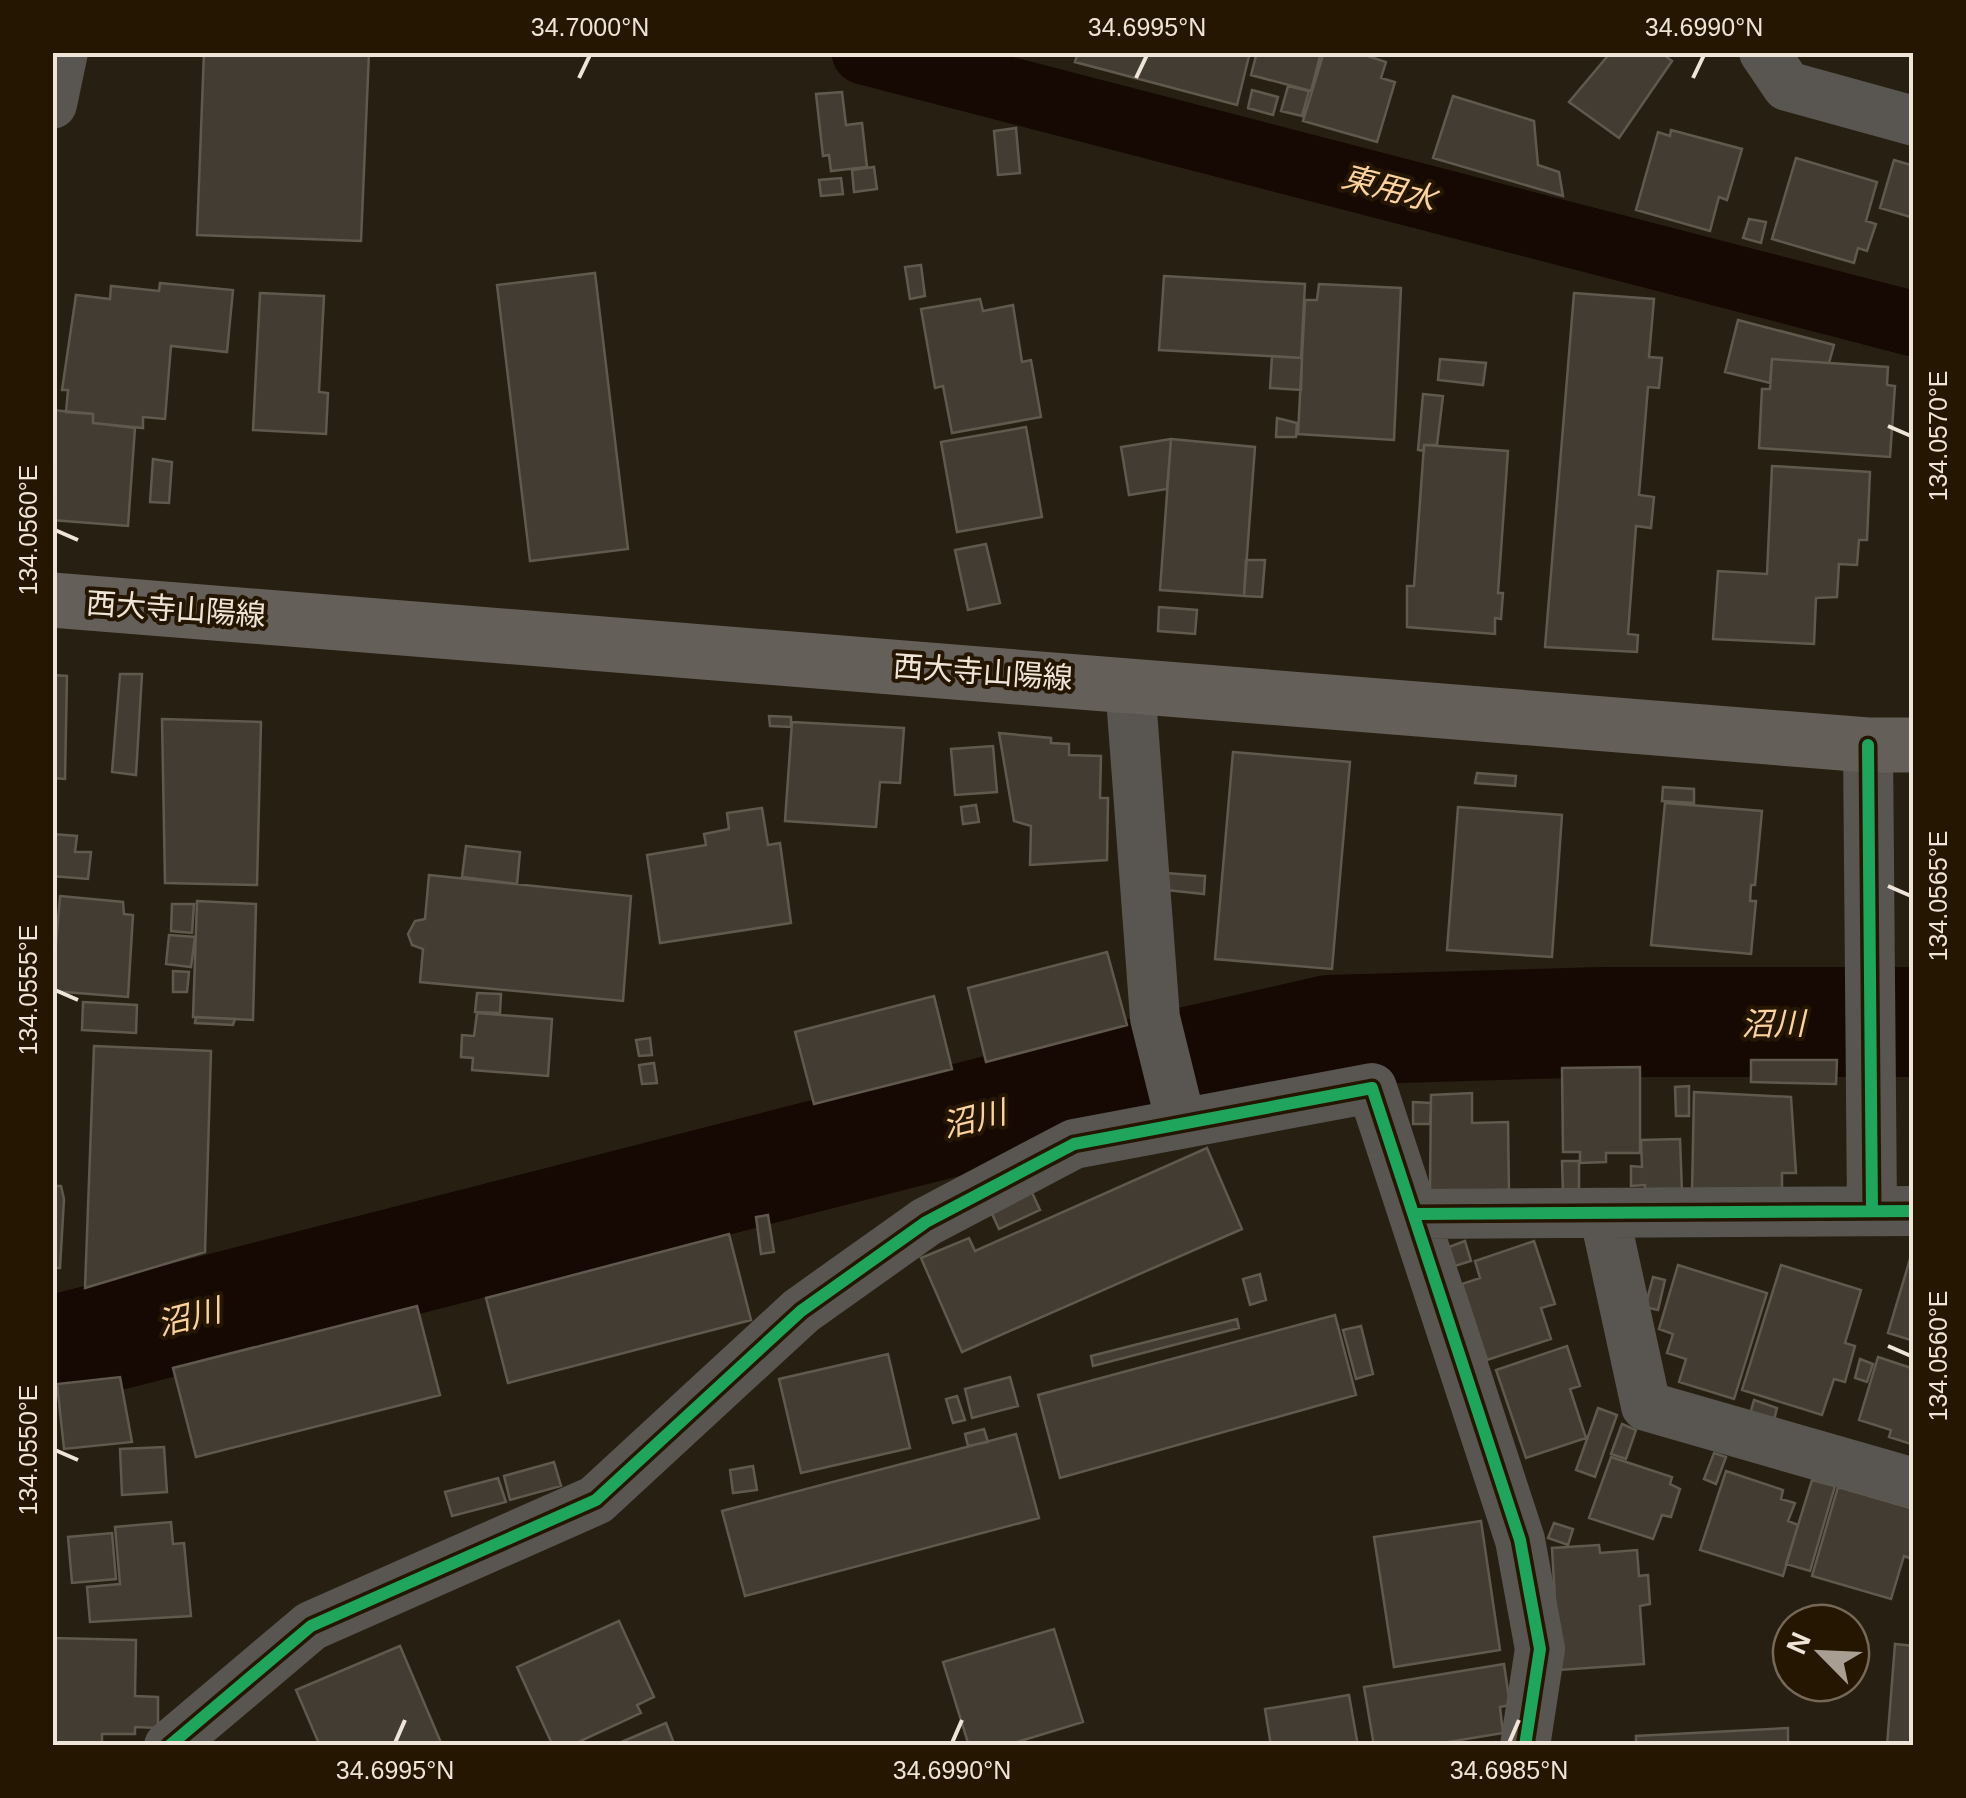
<svg xmlns="http://www.w3.org/2000/svg" width="1966" height="1798" viewBox="0 0 1966 1798" font-family="Arial,'Noto Sans JP',sans-serif">
<style>
.lines{fill:none;stroke-linecap:round;stroke-linejoin:round}
.canal{stroke:#160802;stroke-width:65}
.river{stroke:#160802;stroke-width:110}
.building{fill:#433c32;stroke:#60594e;stroke-width:2.5}
.street{stroke:#595551;stroke-width:50}
.primary{stroke:#645f58;stroke-width:55}
.cycleway-casing{stroke:#251602;stroke-width:19}
.cycleway{stroke:#20a55d;stroke-width:12}
.ticks{fill:none;stroke:#eee4d7;stroke-width:4}
.labels{text-anchor:middle;dominant-baseline:central;stroke-width:8;stroke-linejoin:round;paint-order:stroke}
.street-label{font-size:30px;fill:#eee4d7;stroke:#251602}
.water-label{font-size:32px;font-style:italic;fill:#fcd29e;stroke:#251602}
.neatline{fill:none;stroke:#eee4d7;stroke-width:4}
.ticks-label{font-size:25px;text-anchor:middle;fill:#eee4d7}
</style>
<rect width="100%" height="100%" fill="#271f12"/>
<g class="lines">
<!-- canal -->
<path class="canal" d="M864,52L1914,324"/>
<!-- river -->
<path class="river" d="M52,1351L1136,1074L1330,1030L1604,1022H1914"/>
</g>
<!-- building -->
<path class="building" d="M204,52H369L361,241L197,235Z
M1078,52H1250L1237,105L1075,62Z
M1257,52H1321L1311,91L1251,75Z
M1324,52H1355L1386,62L1381,78L1395,82L1377,142L1303,121Z
M1611,52H1660L1672,61L1619,138L1569,102Z
M1288,86L1309,91L1302,116L1281,111Z
M1252,90L1278,97L1273,115L1248,108Z
M842,92L846,125L862,123L867,167L831,171L829,155L823,156L816,94Z
M1453,96L1534,121L1538,165L1559,172L1563,196L1433,158Z
M1016,128L1020,173L998,175L994,131Z
M1671,130L1742,149L1727,200L1719,197L1710,231L1636,210L1658,132L1670,136Z
M1796,158L1877,182L1866,221L1876,224L1867,251L1858,248L1854,263L1772,239Z
M1894,160L1914,166V218L1880,208Z
M874,167L877,189L854,192L852,170Z
M841,178L843,194L821,196L819,180Z
M1749,219L1766,222L1761,243L1743,238Z
M921,265L925,296L910,299L905,267Z
M595,273L628,549L530,561L497,285Z
M1164,276L1305,284L1301,358L1159,350Z
M160,283L233,290L227,352L171,346L165,419L143,417V428L93,423V414L66,412L68,390H62L76,295L110,299L111,286L159,291Z
M1319,284L1401,288L1394,440L1298,434L1305,300H1317Z
M260,293L324,296L319,392L328,393L326,434L253,430Z
M1574,293L1654,299L1649,357L1662,358L1659,388L1648,387L1639,495L1654,497L1651,528L1636,526L1628,634L1638,635L1637,652L1545,647Z
M980,299L983,311L1013,305L1022,362L1031,360L1041,417L952,433L943,386L935,388L921,309Z
M1738,320L1834,345L1829,363L1772,359L1770,383L1725,372Z
M1272,356L1302,358L1301,390L1270,388Z
M1440,359L1486,363L1483,385L1438,380Z
M1772,359L1888,367L1887,385L1895,386L1890,457L1759,448L1762,389H1770Z
M1423,394L1443,396L1437,445H1424V451L1418,450Z
M52,410L93,414V423L135,428L128,526L52,520Z
M1277,418L1297,423L1296,437H1276Z
M1026,427L1042,517L957,532L941,442Z
M1171,439L1255,447L1244,596L1160,590Z
M1171,439L1167,489L1129,495L1121,447Z
M1424,445L1508,451L1498,593H1503L1501,619L1495,618V634L1407,627V586H1414Z
M153,459L172,462L169,503L150,502Z
M1772,466L1870,472L1867,540H1859L1857,565L1839,564L1837,597L1816,598L1814,644L1713,639L1718,571L1767,574Z
M986,544L1000,603L968,610L955,550Z
M1246,560H1265L1262,597L1244,596Z
M1159,607L1197,610L1195,634L1158,631Z
M120,674H142L136,775L112,772Z
M52,675L67,676L65,779L52,778Z
M769,716L791,717V727L770,726Z
M162,719L261,722L257,885L165,883Z
M792,722L904,728L900,783L880,782L876,827L785,821Z
M999,733L1051,738V743L1069,744V755L1101,756L1100,798H1108L1107,860L1030,865L1031,826L1014,821Z
M993,746L997,792L955,795L951,749Z
M1233,752L1350,762L1332,969L1215,959Z
M1477,773L1516,776L1515,786L1475,783Z
M1663,787L1694,789V803L1662,801Z
M1665,803L1762,811L1755,885H1751L1750,901H1756L1751,954L1651,945Z
M976,805L979,822L963,824L961,807Z
M1458,807L1562,815L1552,957L1447,950Z
M762,808L768,845L780,843L791,923L660,943L647,855L706,845L704,834L729,829L727,813Z
M52,834L77,836L75,852H91L88,879L52,876Z
M466,846L520,852L517,884L462,877Z
M1166,873L1205,876L1204,894L1165,890Z
M429,875L631,896L623,1001L420,982L423,949L412,945L408,934L415,921L425,919Z
M60,896L123,902L124,914L133,915L128,997L52,991Z
M197,901L256,904L253,1020L193,1017Z
M172,904H194L192,933L171,931Z
M169,935L195,937L191,967L166,964Z
M1107,952L1127,1025L986,1062L968,988Z
M173,971L189,972L187,992H173Z
M477,993L501,994L500,1013L475,1012Z
M934,996L952,1069L814,1104L795,1032Z
M83,1002L137,1005L136,1033L82,1030Z
M477,1013L552,1019L548,1076L472,1070L473,1058L461,1057L462,1035L474,1036Z
M196,1017L235,1019L233,1025L195,1023Z
M650,1038L652,1055L639,1056L636,1040Z
M94,1046L211,1051L205,1252L85,1288Z
M1751,1060H1837L1836,1084L1751,1082Z
M654,1063L657,1083L642,1084L639,1065Z
M1640,1067V1153H1606V1162L1580,1163V1152H1563L1562,1068Z
M1689,1086V1116H1676L1675,1087Z
M1694,1092L1791,1097L1796,1173H1782V1192H1692Z
M1472,1093V1123L1508,1122L1509,1192L1430,1190L1431,1095Z
M1413,1102L1431,1103L1430,1124H1413Z
M1680,1139L1682,1192L1645,1193V1185L1631,1186V1166L1642,1167L1641,1140Z
M1207,1148L1242,1229L962,1352L921,1258L969,1238L975,1251Z
M1562,1161H1579V1195H1563Z
M52,1186H61L64,1199L60,1268H52Z
M1030,1188L1040,1210L999,1229L989,1207Z
M768,1215L774,1252L761,1254L756,1217Z
M729,1234L751,1320L508,1383L486,1298Z
M1465,1241L1471,1261L1455,1266L1449,1247Z
M1534,1241L1555,1304L1541,1308L1551,1339L1487,1360L1462,1284L1480,1278L1475,1261Z
M1910,1259L1914,1260V1341L1888,1333Z
M1678,1265L1767,1293L1734,1399L1679,1382L1686,1359L1667,1353L1673,1334L1659,1329Z
M1781,1265L1861,1290L1845,1343L1855,1346L1845,1382L1834,1379L1822,1415L1742,1390Z
M1260,1274L1266,1300L1250,1305L1243,1279Z
M1653,1277L1665,1280L1658,1310L1645,1307Z
M417,1306L440,1395L196,1457L173,1368Z
M1335,1315L1356,1395L1060,1478L1038,1395Z
M1237,1319L1239,1328L1093,1366L1091,1356Z
M1361,1326L1373,1374L1356,1379L1343,1330Z
M1567,1346L1580,1386L1570,1389L1586,1438L1526,1458L1496,1370Z
M888,1354L910,1448L801,1473L779,1379Z
M1878,1357L1914,1369L1911,1444L1889,1437L1891,1430L1859,1420Z
M1860,1359L1873,1364L1867,1382L1855,1378Z
M120,1377L132,1442L64,1449L57,1384Z
M1010,1377L1018,1406L972,1418L965,1389Z
M957,1396L965,1420L953,1423L946,1399Z
M1754,1400L1777,1408L1774,1420L1750,1414Z
M1598,1408L1617,1415L1595,1477L1576,1470Z
M1622,1424L1636,1430L1626,1459L1611,1454Z
M984,1429L988,1442L968,1446L965,1434Z
M1016,1434L1039,1518L745,1596L722,1511Z
M164,1447L167,1492L122,1495L120,1449Z
M1714,1453L1726,1457L1716,1484L1704,1479Z
M1611,1457L1672,1477L1670,1484L1680,1489L1671,1517L1662,1515L1653,1539L1589,1518Z
M554,1462L561,1486L510,1500L504,1476Z
M753,1466L757,1490L733,1493L730,1470Z
M1726,1471L1783,1490L1781,1499L1795,1503L1788,1521L1798,1525L1783,1576L1700,1550Z
M498,1478L506,1502L452,1516L445,1492Z
M1812,1480L1835,1486L1810,1571L1786,1564Z
M1838,1487L1914,1509V1553L1912,1559L1904,1556L1891,1599L1812,1576Z
M1481,1521L1500,1650L1394,1667L1374,1537Z
M171,1522L173,1544L184,1543L191,1616L90,1622L87,1587L120,1584L115,1527Z
M1554,1523L1573,1529L1568,1545L1548,1538Z
M112,1533L116,1579L72,1583L68,1537Z
M1599,1545L1600,1553L1637,1550L1639,1576L1648,1575L1650,1604L1640,1606L1644,1664L1559,1670L1552,1548Z
M619,1621L654,1697L637,1705L641,1713L570,1746H553L517,1667Z
M1054,1629L1083,1722L1004,1746H969L943,1662Z
M52,1638L136,1640L135,1696L158,1697V1728L135,1727V1734H102V1746H52Z
M1895,1644L1914,1646V1746H1887Z
M400,1646L442,1745L320,1746L296,1690Z
M1504,1664L1510,1705L1500,1707L1503,1733L1424,1746H1374L1364,1687Z
M1349,1695L1358,1746H1271L1265,1709Z
M666,1723L673,1741L670,1746H612Z
M1788,1728V1746H1627L1636,1743V1736Z"/>
<g class="lines">
<!-- street -->
<path class="street" d="M1764,52L1787,86L1914,121
M52,104L63,52
M1130,684L1155,1018L1181,1123
M1868,745L1872,1211
M1604,1213L1646,1406L1914,1483
M1415,1214L1914,1211
M169,1746L311,1626L596,1500L801,1311L926,1222L1074,1144L1372,1088L1520,1540L1540,1649L1525,1746"/>
<!-- primary -->
<path class="primary" d="M52,600L1868,745H1914"/>
<!-- cycleway casing -->
<g class="cycleway-casing">
<path id="cycleway" d="M1868,745L1872,1211
M1415,1214L1914,1211
M169,1746L311,1626L596,1500L801,1311L926,1222L1074,1144L1372,1088L1520,1540L1540,1649L1525,1746"/>
</g>
<!-- cycleway -->
<use href="#cycleway" class="cycleway"/>
</g>
<!-- ticks -->
<path class="ticks" d="M579,78L590,55M1136,78L1147,55M1693,78L1704,55M1888,426L1911,436M55,530L78,540M1888,886L1911,896M55,990L78,1000M1888,1346L1911,1356M55,1450L78,1460M395,1743L405,1720M952,1743L962,1720M1509,1743L1519,1720"/>
<g class="labels">
<!-- street labels -->
<g class="street-label">
<text transform="translate(176 609) rotate(4)">西大寺山陽線</text>
<text transform="translate(983 672) rotate(4)">西大寺山陽線</text>
</g>
<!-- water labels -->
<g class="water-label">
<text transform="translate(1389 188) rotate(15)">東用水</text>
<text transform="translate(1773 1024) rotate(-1)">沼川</text>
<text transform="translate(974 1119) rotate(-14)">沼川</text>
<text transform="translate(189 1317) rotate(-14)">沼川</text>
</g>
</g>
<!-- border -->
<rect width="1966" height="1798" fill="none" stroke="#251602" stroke-width="110"/>
<!-- north arrow -->
<g transform="translate(1821 1653) rotate(294)"><circle r="48" fill="#251602" stroke="#756857" stroke-width="2.5"/>
<path d="M0-8L18 38L0 25L-18 38Z" fill="#a89f92"/>
<text y="-15" font-size="28" font-weight="bold" text-anchor="middle" fill="#eee4d7">N</text>
</g>
<rect x="55" y="55" width="1856" height="1688" class="neatline"/>
<g class="ticks-label">
<text x="590" y="36">34.7000°N</text>
<text x="1147" y="36">34.6995°N</text>
<text x="1704" y="36">34.6990°N</text>
<text transform="translate(1938 436) rotate(-90)" y="9">134.0570°E</text>
<text transform="translate(28 530) rotate(-90)" y="9">134.0560°E</text>
<text transform="translate(1938 896) rotate(-90)" y="9">134.0565°E</text>
<text transform="translate(28 990) rotate(-90)" y="9">134.0555°E</text>
<text transform="translate(1938 1356) rotate(-90)" y="9">134.0560°E</text>
<text transform="translate(28 1450) rotate(-90)" y="9">134.0550°E</text>
<text x="395" y="1779">34.6995°N</text>
<text x="952" y="1779">34.6990°N</text>
<text x="1509" y="1779">34.6985°N</text>
</g>
</svg>
